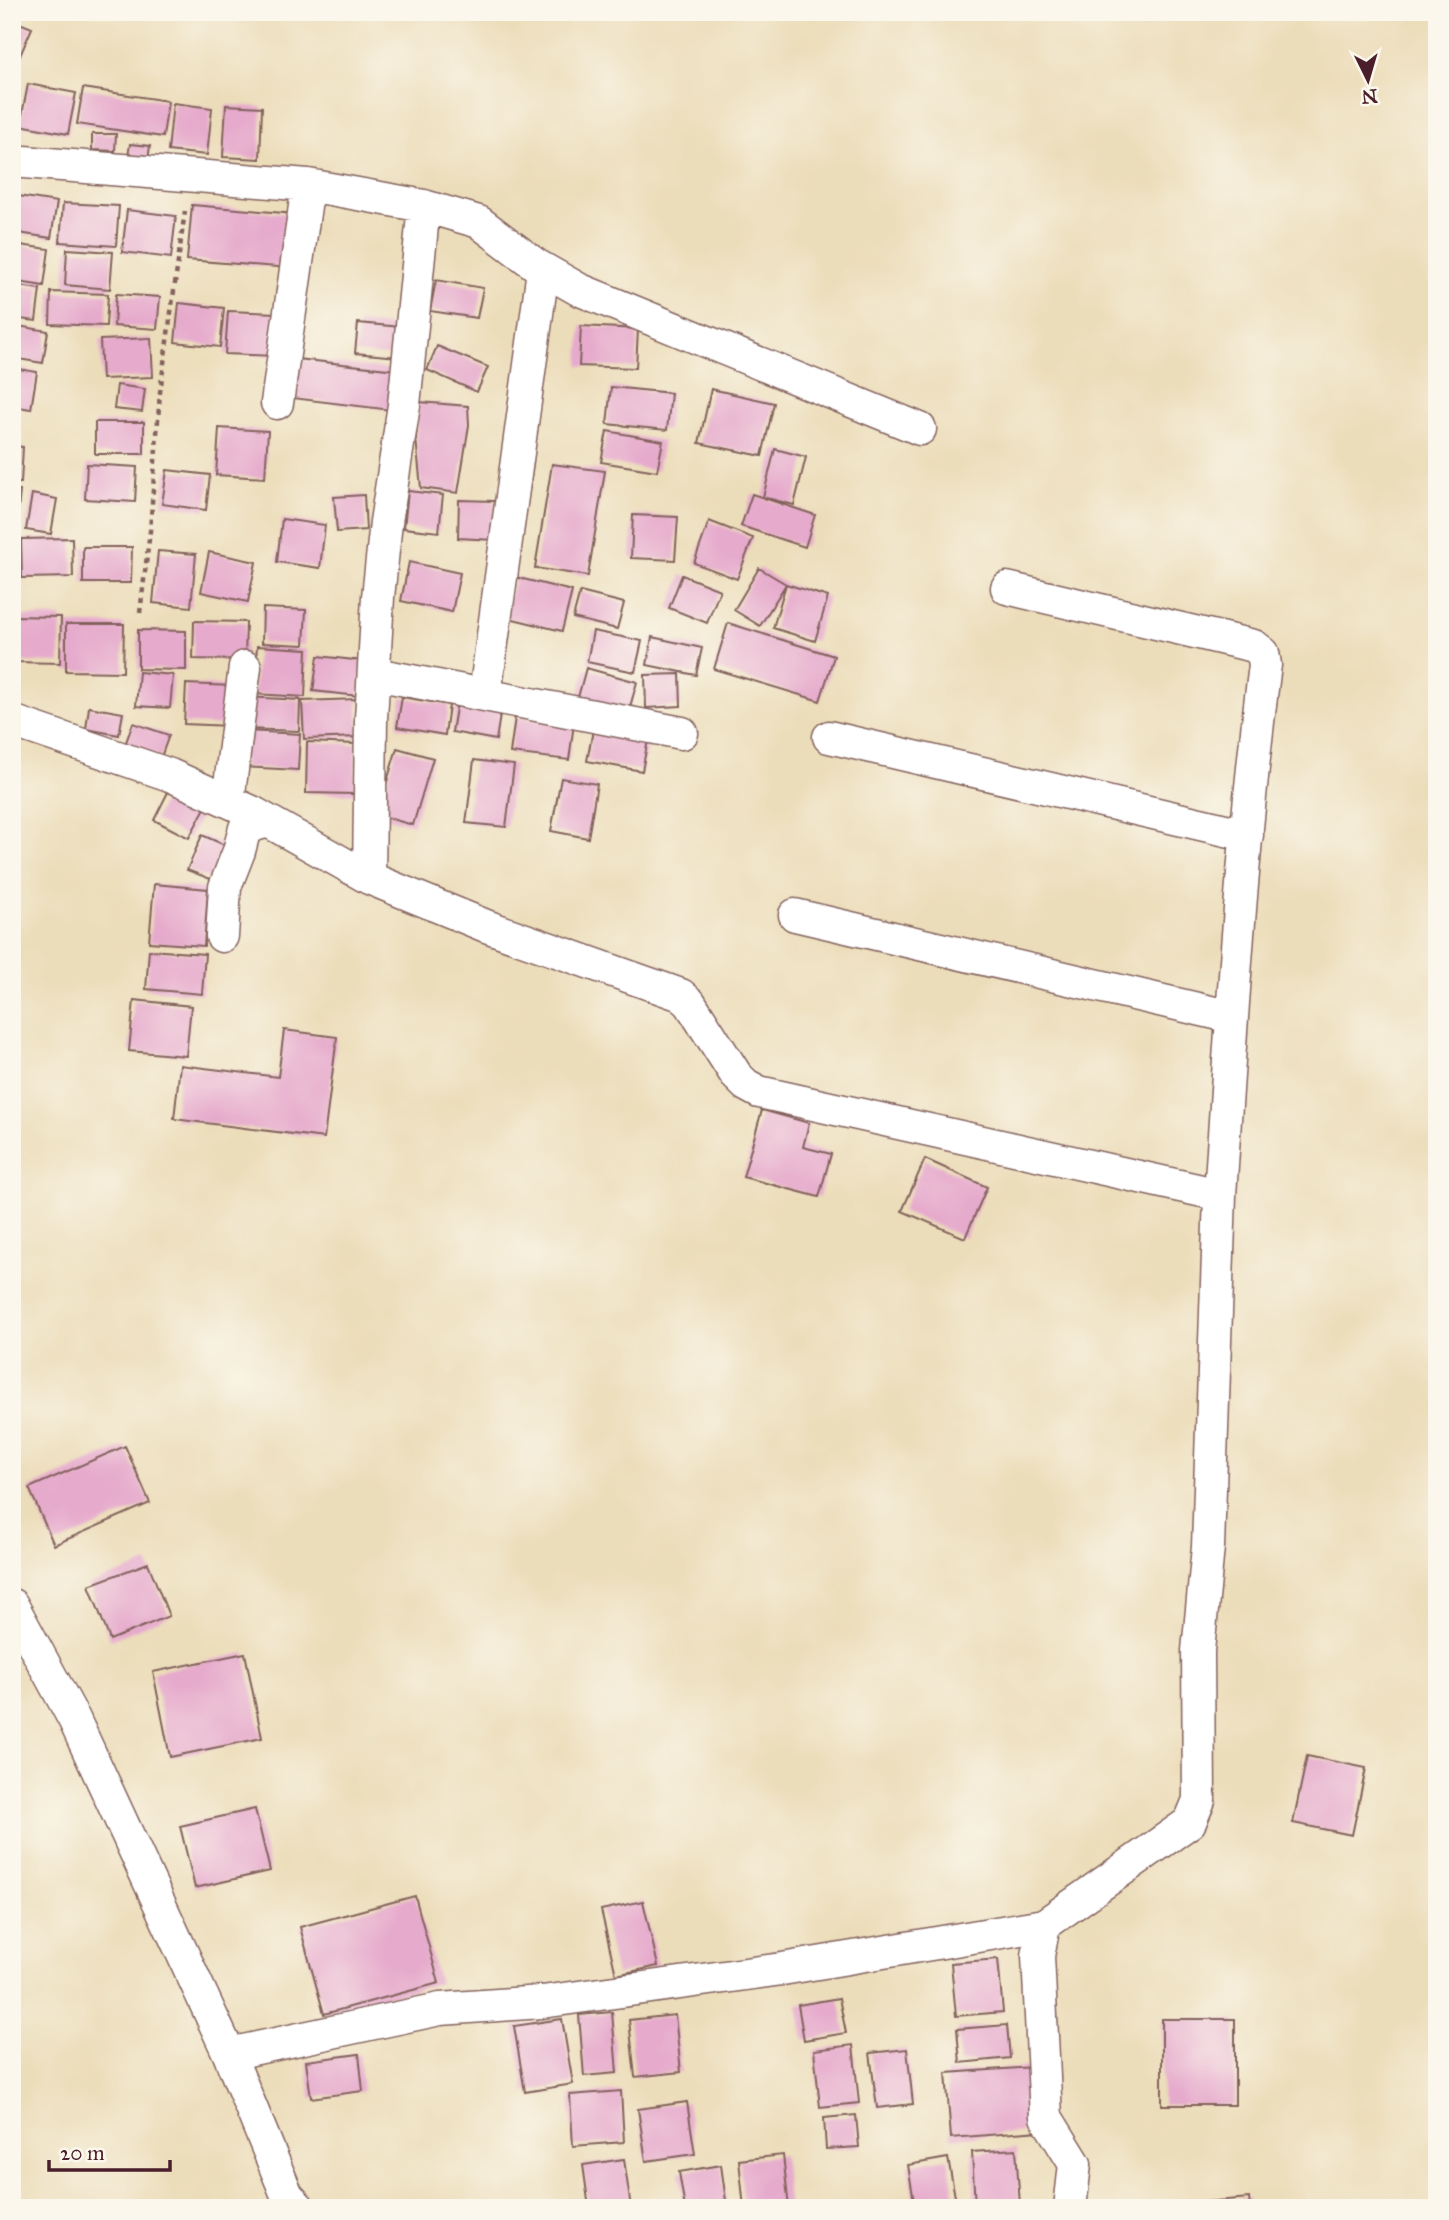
<svg xmlns="http://www.w3.org/2000/svg" width="1449" height="2220" viewBox="0 0 1449 2220" font-family="'IM FELL Great Primer',serif">
<style>
.building{fill:#e6aacc}
.lines{fill:none;stroke-linecap:round;stroke-linejoin:round}
.street-casing{stroke:#83625d;stroke-width:35}
.path{stroke:#83625d;stroke-width:4.5;stroke-dasharray:5 5;stroke-linecap:butt}
.street{stroke:#fff;stroke-width:32}
</style>
<rect width="100%" height="100%" fill="#fbf7ec"/>
<filter id="ink" filterUnits="userSpaceOnUse"><feTurbulence type="fractalNoise" baseFrequency=".0143" numOctaves="2"/><feDisplacementMap in="SourceGraphic" scale="14" xChannelSelector="R" yChannelSelector="G"/><feConvolveMatrix kernelMatrix="1 2 1 2 8 2 1 2 1" color-interpolation-filters="sRGB"/></filter>
<filter id="wash" filterUnits="userSpaceOnUse"><feTurbulence type="fractalNoise" baseFrequency=".00686" numOctaves="4" result="noise"/><feDisplacementMap in="SourceGraphic" scale="28" xChannelSelector="R" yChannelSelector="G"/><feGaussianBlur stdDeviation="1.57" result="paint"/><feColorMatrix in="noise" values="0 0 0 0 0 0 0 0 0 0 0 0 0 0 0 0 0 1.4 0 .05"/><feComposite in="paint" operator="in"/></filter>
<g filter="url(#wash)">
<rect width="100%" height="100%" fill="#ecddba"/>
<g id="blocks">
<!-- building -->
<path class="building" d="M12,20L32,28L12,74Z
M28,84L76,93L68,134L20,125Z
M83,88L168,101L163,137L77,124Z
M173,103L212,108L207,155L168,151Z
M226,105L262,107L260,159L223,157Z
M92,134H116L115,151L92,150Z
M130,144L150,146L148,160L128,157Z
M12,195L57,202L51,238L12,232Z
M63,203L119,206L116,246L60,242Z
M192,205L295,214L290,268L187,260Z
M127,210L176,216L171,258L122,252Z
M12,244L49,249L44,286L12,281Z
M67,249L113,252L110,289L65,285Z
M436,280L483,288L477,318L430,311Z
M12,285L40,289L36,321L12,318Z
M51,292L108,294L106,326L50,324Z
M116,294L160,297L157,329L114,326Z
M179,303L224,308L220,347L175,342Z
M228,311L276,313L275,356L225,354Z
M358,323L401,327L398,357L355,353Z
M12,325L48,331L43,363L12,358Z
M581,326L638,329L636,368L579,366Z
M151,338L153,377L102,379L100,340Z
M437,346L488,367L477,392L427,370Z
M288,358L396,370L391,410L284,397Z
M12,368L37,372L31,409L12,406Z
M117,385L145,389L142,412L114,409Z
M611,387L671,393L667,430L607,424Z
M711,389L774,403L762,456L699,443Z
M419,402L468,406L469,425L458,493L421,488L416,438Z
M95,422H144V454H95Z
M219,428L268,431L265,478L216,475Z
M607,431L663,441L657,471L601,462Z
M12,446L23,447L21,483H12Z
M775,449L806,457L794,505L763,497Z
M87,464L137,467L135,502L85,499Z
M552,464L605,471L588,576L535,568Z
M167,470L210,475L206,510L162,504Z
M12,491H20L16,530H12Z
M408,491L443,495L439,532L404,528Z
M32,494L57,499L51,534L26,530Z
M752,494L815,515L805,547L741,526Z
M364,495L366,530L337,532L334,497Z
M459,500L495,501L494,540L458,538Z
M633,515L678,517L675,560L631,558Z
M282,519L325,525L320,568L277,562Z
M709,521L753,538L737,579L694,563Z
M72,538L73,577L22,578L21,539Z
M83,547H132L131,583H83Z
M158,551L196,554L191,607L153,603Z
M209,552L256,562L248,602L201,592Z
M409,562L460,573L452,612L401,601Z
M759,568L786,584L760,626L734,610Z
M682,575L720,590L707,623L669,608Z
M515,577L572,591L562,631L505,617Z
M786,584L828,597L815,641L773,628Z
M580,592L624,603L617,629L573,618Z
M263,608L306,610L304,645L262,643Z
M13,616L61,617L60,663L13,662Z
M194,621L246,622L245,660L193,659Z
M728,623L834,656L820,701L714,669Z
M66,624H124L123,672L66,671Z
M138,630L186,631V670L138,669Z
M593,631L642,641L635,672L587,662Z
M652,637L702,648L696,675L647,665Z
M257,646L307,649L305,697L254,694Z
M318,656L363,661L359,696L313,691Z
M586,668L637,682L628,714L577,701Z
M139,672L173,675L170,708L136,706Z
M680,674L681,706L646,708L645,675Z
M186,684L233,686L231,726L184,724Z
M458,696L502,703L496,740L452,732Z
M245,697L300,700L299,731L244,729Z
M402,697L449,705L445,735L397,727Z
M358,699L359,737L304,739L302,701Z
M89,707L123,713L119,735L86,729Z
M515,717L574,724L569,760L510,753Z
M133,723L169,735L161,757L125,745Z
M593,730L648,740L642,771L587,761Z
M245,731L300,734L298,770L243,767Z
M307,742L356,744L355,794L306,793Z
M397,748L433,758L413,825L377,815Z
M474,760L514,765L506,827L466,823Z
M561,778L597,784L588,838L551,831Z
M169,790L205,808L189,838L154,820Z
M202,835L227,846L213,880L187,870Z
M154,884L208,889L204,946L149,942Z
M149,950L205,954L202,994L146,989Z
M134,1000L191,1006L186,1056L129,1051Z
M284,1030L337,1037L324,1138L174,1119L180,1065L278,1077Z
M762,1110L809,1123L803,1147L831,1154L819,1197L743,1177Z
M925,1159L987,1187L965,1238L902,1211Z
M125,1446L150,1503L54,1545L29,1488Z
M148,1563L169,1616L110,1640L89,1585Z
M245,1653L262,1738L170,1757L153,1672Z
M1307,1756L1366,1768L1352,1835L1293,1823Z
M255,1809L270,1871L195,1888L180,1826Z
M415,1896L439,1983L324,2014L300,1927Z
M643,1901L658,1966L616,1975L601,1910Z
M998,1959L1003,2012L956,2016L951,1963Z
M839,1998L846,2033L804,2040L798,2005Z
M612,2012L617,2073L584,2076L579,2015Z
M675,2015L681,2072L635,2077L629,2020Z
M562,2019L573,2084L525,2092L514,2026Z
M1162,2019H1235V2105H1162Z
M1007,2025L1010,2058L960,2063L957,2029Z
M853,2045L859,2103L820,2107L814,2050Z
M907,2049L913,2104L877,2108L870,2053Z
M359,2054L363,2091L311,2098L306,2061Z
M1033,2067L1039,2131L951,2138L946,2073Z
M621,2091L624,2142L573,2146L570,2095Z
M687,2102L695,2154L646,2161L638,2109Z
M856,2115L859,2147L826,2149L824,2118Z
M1016,2149L1020,2205L975,2207L972,2152Z
M783,2155L789,2208H744L739,2160Z
M948,2158L957,2208H915L908,2165Z
M624,2159L631,2208H589L583,2165Z
M721,2165L727,2208H685L679,2172Z
M1249,2198L1250,2208H1170V2205Z"/>
</g>
</g>
<g filter="url(#ink)">
<use href="#blocks" fill-opacity="0" stroke="#83625d" stroke-width="2"/>
<g class="lines">
<!-- street casing -->
<g class="street-casing">
<path id="street" d="M12,161L308,185L424,206L479,222L536,265L578,289L920,429
M277,403L308,185
M1007,588L1254,646L1263,653L1265,665C1242,841 1232,1018 1220,1195
M375,674L682,733
M485,694L543,270
M12,721L170,775L252,812L369,878L486,926L681,995L690,1003L736,1075L746,1085L759,1092L1220,1195L1208,1547L1198,1651L1199,1800L1190,1822L1044,1925
M829,737L1247,835
M228,801L245,667
M369,878L371,719L378,597L386,522L404,405L424,206
M795,915L1232,1017
M222,936L225,887L239,851L245,828L268,821
M12,1605L74,1719L229,2054L287,2195L299,2208
M229,2054L440,2009L542,2002L782,1969L1044,1925L1038,1956L1046,2117L1075,2164L1070,2208"/>
</g>
<!-- path -->
<path class="path" d="M140,613L150,531L160,392L185,211"/>
<!-- street -->
<use href="#street" class="street"/>
</g>
</g>
<!-- margin -->
<rect width="1449" height="2220" fill="none" stroke="#fbf7ec" stroke-width="42"/>
<!-- north arrow -->
<g transform="translate(1368 80) rotate(175)" stroke="#fbf7ec" stroke-width="5" paint-order="stroke">
<path d="M0-5L12 26L0 18L-12 26Z" fill="#4a1f2b"/>
<text y="-10" font-size="19" font-weight="bold" text-anchor="middle" fill="#4a1f2b">N</text>
</g>
<!-- scale -->
<path d="M49 2160v10h121v-10" fill="none" stroke="#4a1f2b" stroke-width="3.5"/>
<text x="60" y="2160" font-size="21" fill="#4a1f2b" stroke="#fbf7ec" stroke-width="5" paint-order="stroke">20 m</text>
</svg>
